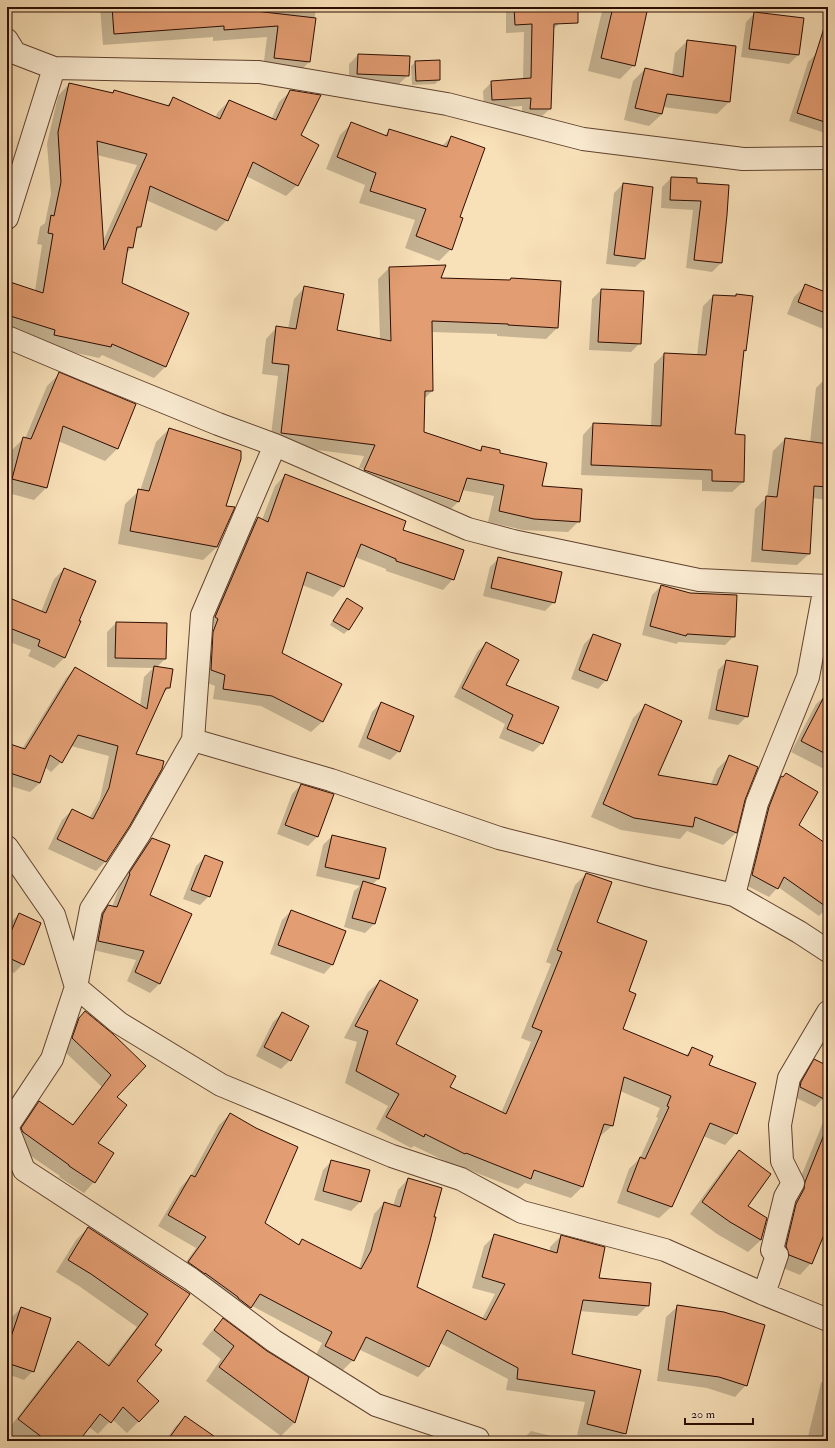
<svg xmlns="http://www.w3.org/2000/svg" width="835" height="1448" viewBox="0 0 835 1448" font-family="'IM FELL Double Pica',serif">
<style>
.shadow{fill:#0003;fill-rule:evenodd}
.building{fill:#e39d72;stroke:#2d0d01;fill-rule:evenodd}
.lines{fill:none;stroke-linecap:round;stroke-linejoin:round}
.minor-casing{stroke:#60422f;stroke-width:24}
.minor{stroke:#faebd1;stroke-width:22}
</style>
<rect width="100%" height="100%" fill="#f8e0b8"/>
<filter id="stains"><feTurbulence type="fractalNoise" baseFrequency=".005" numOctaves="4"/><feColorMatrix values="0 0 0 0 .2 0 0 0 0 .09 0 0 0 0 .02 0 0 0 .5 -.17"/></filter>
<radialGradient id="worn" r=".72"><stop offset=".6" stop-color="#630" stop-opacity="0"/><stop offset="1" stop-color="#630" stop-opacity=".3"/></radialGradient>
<!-- shadow -->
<path class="shadow" d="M100,7H316L309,62L298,73L263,69L267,37L213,41V37L103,45Z
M506,7H559L560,23L552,30L550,109L541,117H522V106L484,108L483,91L492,82L523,80L524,32L506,33Z
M603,7H647L634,65L620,79L588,71Z
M755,13L798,55L789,64L741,57L746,22Z
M687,41L729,102L717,114L663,107L662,114L649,126L624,120L633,81L645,69L672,76L675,53Z
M817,53L828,57V134L789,121L808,62Z
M358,55L408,75L399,84L349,82V64Z
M416,62L439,80L435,84L412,85L411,66Z
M69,84L112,93L114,92L166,106L174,99L215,118L218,112L229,101L271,120L279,102L291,91L300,136L297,185L286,196L246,176L227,220L216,231L146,200L140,227L135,232L132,248L125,254L121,284L188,313L165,367L154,378L102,355L99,358L44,346L7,330V286L35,291L42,245L37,244L40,227L45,223L51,194L47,144L58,96ZM97,155L137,165L103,241Z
M352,123L384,136L389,131L441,147L451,137L459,218L451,249L439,261L405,248L415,220L359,203L365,185L326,169L340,135Z
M671,178L696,184L721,263L712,272L686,268L693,210L661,208L662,187Z
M623,184L644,259L635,267L606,264L614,193Z
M389,268L440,279L557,328L546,339L497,336V334L431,332L432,391L424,399L423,433L478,451L482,447L499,454L541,487L579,521L568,532L523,530L488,522L494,496L462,490L458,502L447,513L353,481L364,456L270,444L278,376L262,374L266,339L277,327L288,329L294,299L305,287L336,331L380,340L378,279ZM360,468L453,499V501L359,469Z
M806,285L828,294V331L787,314L794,297Z
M601,290L640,343L631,352L589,350L592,299Z
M736,295L745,350L742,353L734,435L743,482L732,492L702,491V480L581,475L583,435L593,424L651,426L654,364L664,354L697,355L703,306L713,296L734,297Z
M7,372L10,373L7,383Z
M59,374L117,449L105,461L58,441L46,488L34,500L8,493L7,496V468L12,450L24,438L25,439L47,386Z
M828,376V500L812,498L809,554L797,565L751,562L755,509L767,497L773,451L785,439L810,443L816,388Z
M169,429L225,507L217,547L203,560L118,544L125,504L139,491H140L156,442Z
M285,475L402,531L453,579L443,590L386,571V569L355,557L343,586L333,597L302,585L281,653L341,684L322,722L311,732L261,706L213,699L215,686L200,680L205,628L247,529L258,518L262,520L275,486Z
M499,558L554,602L545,611L483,596L490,567Z
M64,569L78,622H80L64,658L54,668L28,656L31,650L7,641V598L41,612L54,579Z
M661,586L734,636L725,645L678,642L677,644L642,635L652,595Z
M347,599L362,608L348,630L344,634L330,625L343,603Z
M828,608V655L821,654Z
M116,623L165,659L157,667L169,688L161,695L134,755L105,862L96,871L48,849L62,820L72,810L89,819L100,799L109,756L71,746L61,762L51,772L45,767L40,783L30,792L7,785V744L22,749L66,678L75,668L140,706L144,677L153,668L107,667V632Z
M593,635L606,680L598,689L571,679L584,644Z
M486,643L505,685L542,743L533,752L499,738L505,724L454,697L477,652Z
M727,661L747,716L738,725L708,719L718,670Z
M827,694H828V765L824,769L791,752L816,704Z
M381,703L399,751L390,760L358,747L372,712Z
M645,706L657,776L711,784L717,769L729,757L744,800L736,833L723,845L687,831L680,839L621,830L591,817L633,718Z
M786,774L798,825L828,846V907L819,916L778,887L769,897L744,884L773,786Z
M301,785L317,837L308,846L277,834L292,794Z
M332,836L385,849L378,879L372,885L384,888L374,924L365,933L344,927L354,891L360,886L316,876L323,845Z
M152,839L149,896L159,984L150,993L127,981L136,960L89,949L100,915L109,906L112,907L121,882L143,848Z
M205,857L209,896L200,905L183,899L196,866Z
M586,874L596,923L628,992L621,1029L685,1056L693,1048L708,1066L736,1133L725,1145L703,1136L671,1207L659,1218L617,1203L629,1169L640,1158L658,1118L656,1117L660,1108L620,1091L612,1126L599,1137L582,1187L571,1198L525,1183L518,1189L454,1164L453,1165L414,1146L411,1148L376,1129L388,1106L345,1083L357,1042L344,1038L368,992L380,981L394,1044L449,1087L501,1113L531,1042L521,1038L551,964L546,962L575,885Z
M291,911L345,931L332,965L324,974L270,954L282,920Z
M19,914L23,964L14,973L7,970V930L10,923Z
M85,1012L112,1035L116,1097L96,1143L94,1182L84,1193L59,1177L60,1176L12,1143L11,1140L29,1113L40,1102L72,1125L102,1087L62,1049L69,1029Z
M282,1013L290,1060L281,1069L256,1056L273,1022Z
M815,1061L828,1067V1093L815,1107L792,1096L806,1070Z
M828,1110V1190L826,1194L828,1195V1223L811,1263L800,1275L778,1266L794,1194Z
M230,1114L264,1223L298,1245L303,1240L359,1269L374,1214L384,1203L393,1206L398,1190L408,1179L416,1288L482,1319L495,1294L472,1288L484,1246L495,1235L550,1251V1247L561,1236L598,1279L648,1305L637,1316L579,1311L570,1355L625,1433L618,1441H601L577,1435L585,1402L506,1390L508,1379L440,1343L428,1366L418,1377L358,1349L353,1360L342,1371L315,1357L322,1343L252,1306L240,1318L178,1273L196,1248L158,1226L181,1187L191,1176L219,1125Z
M739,1151L746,1206L766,1218L761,1240L748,1252L717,1234L690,1214L727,1164Z
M332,1161L360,1202L351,1211L314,1200L323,1170Z
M88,1228L189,1294L154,1345L136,1381L139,1421L127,1433L112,1419L98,1434L89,1427L78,1441H19L7,1431L66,1354L78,1342L107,1365L137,1327L79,1286L56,1272L76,1240Z
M678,1306L746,1385L735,1397L707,1388L657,1381L666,1317Z
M21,1308L33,1371L24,1380L7,1374V1323L10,1325L12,1317Z
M223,1320L266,1352L307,1378L294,1423L281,1436L206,1381L221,1359L202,1344L210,1333Z
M828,1375V1441H807L821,1383Z
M185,1417L219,1441H165L175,1427Z
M531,1431L568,1440L567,1441H521Z"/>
<!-- building -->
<path class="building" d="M112,7H255V11L316,18L310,62L274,58L278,26L224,30V26L114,34Z
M514,7H578V23L554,24L551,109H530L531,98L492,100L491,81L531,78L532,24L515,25Z
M613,7H648L635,66L601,58Z
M754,12L804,18L799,55L749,49Z
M824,28H828V123L797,113Z
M687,40L736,46L730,102L667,94L662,114L635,108L645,68L683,77Z
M358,54L410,56L409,76L357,74Z
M440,60V80L416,81L415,61Z
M69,83L113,93L114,90L169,106L173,97L220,119L229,100L276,120L290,90L321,95L301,135L319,145L298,186L253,162L228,221L150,186L141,227H137L133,248L128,247L122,283L189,313L166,367L112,344L111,347L54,335L55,330L7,315V281L43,293L53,234L48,233L51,215L54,216L61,182L58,132ZM97,141L147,154L104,250Z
M351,122L387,136L389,129L447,147L451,136L485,148L460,217L463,218L452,250L416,236L426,209L370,191L376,173L337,157Z
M671,177L697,178V183L729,185L727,215L722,263L694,260L701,201L670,200Z
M623,183L653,187L645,259L614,255Z
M446,265L441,278L510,280L511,278L561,281L558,328L508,325V324L432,321L433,391H425L424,432L481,451L482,446L500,450V453L547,463L542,486L582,489L580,522L534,519L499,511L504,485L467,478L459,502L364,470L375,445L281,433L289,365L272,363L276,326L296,329L304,286L344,294L337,330L391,341L389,267Z
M805,284L828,293V314L798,302Z
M601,289L644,291L641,344L598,342Z
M736,294L753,296L746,351L744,350L735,434L745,435L744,482L712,481V470L591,465L593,423L661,426L664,353L706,355L713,295L736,296Z
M59,372L136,404L118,449L63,426L47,488L12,479L23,437L31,439Z
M169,428L241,451V459L226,506L235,507L217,547L130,531L138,489L149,491Z
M785,438L828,444V487L814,486L810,554L762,550L766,496L777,497Z
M285,474L406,521L403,530L464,550L454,580L396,561V559L361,544L344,587L307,572L282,653L342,684L323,722L272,696L223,689L225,675L211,670L213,632L218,619L215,617L258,517L268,522Z
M498,557L562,572L555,603L491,588Z
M64,568L96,581L79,621H81L65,658L38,646L40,640L7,627V597L46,613Z
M661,585L690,593L737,595L735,637L687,634L686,636L650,626Z
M347,598L363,608L349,630L333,621Z
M116,622L167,623L166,659L115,658Z
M593,634L621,644L607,681L579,670Z
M486,642L519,660L506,685L559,707L543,744L507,729L513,715L462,688Z
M726,660L758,666L748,717L716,710Z
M154,666L173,669L170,688H166L136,754L164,761L162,769L129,827L106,862L57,839L72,809L93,819L109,788L118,746L78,735L62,763L50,755L40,783L7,772V743L25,749L75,667L147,709Z
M828,689V755L801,741Z
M381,702L414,716L400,752L367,738Z
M645,704L682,721L658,775L717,785L729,755L758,767L745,800L737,833L695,817L693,827L634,818L603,804Z
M786,773L818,792L799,825L828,845V908L784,877L778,889L752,875L769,807L781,776L783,777Z
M301,784L334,794L318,837L285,825Z
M332,835L386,848L379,879L325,867Z
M152,838L170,845L150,895L192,914L160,984L135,972L144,951L98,941L103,914L108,905L117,907L130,874L129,873Z
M205,855L223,862L210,897L191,890Z
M586,873L612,882L597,922L647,941L629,991L636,994L623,1029L688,1056L692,1047L713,1056L709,1065L756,1083L737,1134L710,1123L672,1207L627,1191L640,1157L645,1159L669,1107L667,1106L671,1096L624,1077L613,1126L604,1124L583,1187L534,1170L531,1179L466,1153L465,1154L425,1134L424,1137L386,1117L399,1094L356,1071L368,1031L355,1026L380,980L418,1000L396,1044L456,1076L450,1087L506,1114L542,1031L532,1027L562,952L557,950Z
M363,881L386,888L375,924L352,918Z
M291,910L346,931L333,965L278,945Z
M19,913L41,923L24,965L7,957V941Z
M85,1011L113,1034L146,1066L117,1097L127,1105L98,1143L114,1153L95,1183L69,1166V1165L23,1132L21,1128L39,1101L73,1125L111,1075L72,1038L79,1018Z
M282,1012L309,1026L291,1061L264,1047Z
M814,1059L828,1066V1101L800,1087L801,1082Z
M230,1113L256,1128L298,1147L265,1223L299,1245L302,1239L361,1269L371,1251L384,1202L400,1207L408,1178L442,1188L434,1217H436L430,1241L417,1287L486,1320L505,1284L482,1277L494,1234L557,1253L561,1235L605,1247L599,1278L651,1283L649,1306L583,1300L572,1354L641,1370L626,1434L587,1424L595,1391L517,1379L518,1368L447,1330L429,1367L366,1337L354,1361L325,1346L332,1332L260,1294L251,1308L238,1298V1297L205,1273V1274L188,1262L206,1237L168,1215L191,1175L195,1177Z
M827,1127L828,1225L812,1264L789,1255L786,1246L796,1204L804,1189L805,1182Z
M739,1150L771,1174L748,1206L767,1218L761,1240L730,1222L702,1202Z
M331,1160L370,1170L361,1202L323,1191Z
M88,1227L190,1294L155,1345L162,1350L137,1381L159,1401L139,1422L123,1407L111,1423L100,1414L79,1441H47L18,1419L78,1341L109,1366L148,1314L91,1274L68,1260Z
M677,1305L724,1312L765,1325L747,1386L719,1377L668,1370Z
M21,1307L51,1318L34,1372L7,1363V1349Z
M223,1318L267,1351L309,1377L295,1423L219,1367L234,1346L214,1330Z
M185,1416L221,1441H167Z"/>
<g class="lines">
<!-- minor casing -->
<g class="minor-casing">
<path id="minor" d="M7,40L15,53L54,68L7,218
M54,68L259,72L447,104L583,139L743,159L828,158
M7,337L83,369L218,424L275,445L468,529L513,541L699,580L828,586
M193,740L331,780L499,838L655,877L734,895L799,932L828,951
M7,847L54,915L76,987L119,1023L221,1085L392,1156L461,1179L522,1212L665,1250L764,1294L828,1320
M734,895L757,803L808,677L825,586
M7,1126L24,1170L191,1279L274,1341L376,1405L478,1439
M7,1127L52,1059L76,987L91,909L140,833L193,740L202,615L275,445
M764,1294L777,1255L772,1250L785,1197L793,1183L782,1161L780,1125L783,1109L789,1078L828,1012"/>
</g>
<!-- minor -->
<use href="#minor" class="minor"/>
</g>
<!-- margin -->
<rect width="835" height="1448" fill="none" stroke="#f8e0b8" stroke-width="24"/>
<rect x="8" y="8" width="819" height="1432" fill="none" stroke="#2d0d01" stroke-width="2"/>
<rect x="12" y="12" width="811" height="1424" fill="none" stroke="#2d0d01"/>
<!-- scale -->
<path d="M685 1418v6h68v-6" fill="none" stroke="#2d0d01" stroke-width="2"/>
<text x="691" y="1418" font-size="12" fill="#2d0d01" stroke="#faebd1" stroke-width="3" paint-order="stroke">20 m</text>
<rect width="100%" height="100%" filter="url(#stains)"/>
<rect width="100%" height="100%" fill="url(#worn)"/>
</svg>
